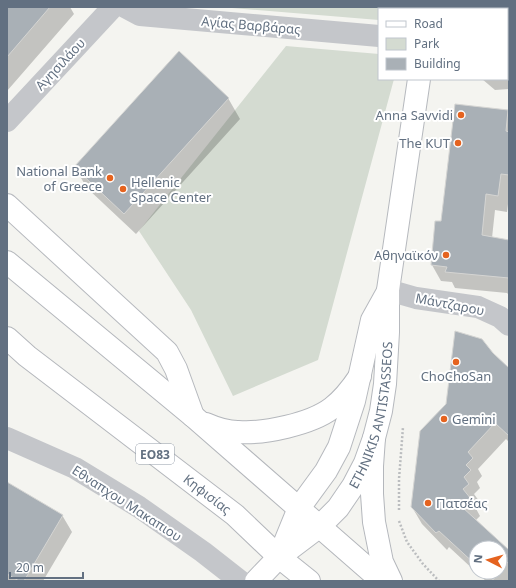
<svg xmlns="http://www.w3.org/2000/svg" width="516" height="588" viewBox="0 0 516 588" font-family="'Noto Sans',sans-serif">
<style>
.green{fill:#d4dbd1}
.shadow{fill:#0003}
.building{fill:#a9b0b6;stroke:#d5d5d3}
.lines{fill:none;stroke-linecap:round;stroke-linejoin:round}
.secondary-casing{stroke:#b6b9be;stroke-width:24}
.primary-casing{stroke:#b4b7bc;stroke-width:24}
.path{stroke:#bbbdbf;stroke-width:2.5;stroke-dasharray:2 2;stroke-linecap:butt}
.street{stroke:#c4c6ca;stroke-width:22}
.secondary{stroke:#fff;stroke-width:22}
.primary{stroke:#fff;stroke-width:22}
.poi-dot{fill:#e5631f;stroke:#fff;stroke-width:1.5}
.labels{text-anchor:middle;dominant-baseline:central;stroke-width:4;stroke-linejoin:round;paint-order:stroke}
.shield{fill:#fff;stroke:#919ba7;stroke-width:1}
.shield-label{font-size:12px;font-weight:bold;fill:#627081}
.street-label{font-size:13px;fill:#627081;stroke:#fff}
.poi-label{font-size:13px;fill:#627081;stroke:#fff;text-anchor:end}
</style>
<rect width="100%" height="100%" fill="#f4f4f0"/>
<!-- green -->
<path class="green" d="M220,7H408V9H379V20Z
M286,46L379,54V79H394L318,360L233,396L191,310L139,231Z"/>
<!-- shadow -->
<path class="shadow" d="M7,7H70L74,14L7,91Z
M507,43L509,45V89L495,90L482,79H507Z
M228,98L240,119L136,234L87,188L75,168Z
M508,111L509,113V196L507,212L495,210L492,238L509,241V295L507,293L455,288L452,282L441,281L432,265L441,222Z
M509,370V442L506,439L478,469L482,476L477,482L480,488L474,494L479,501L474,505L480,516L475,521L509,551V581H486L476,572H500V548H476V572L449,547L447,550L422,524L412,507Z
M7,485L62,515L72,532L43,581H7Z"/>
<!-- building -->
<path class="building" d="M7,7H50L7,57Z
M179,51L229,98L124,214L74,167Z
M455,104L508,110L506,131L509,132V175L501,174L498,196L486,194L482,235L509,240V278L445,272L447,267L431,265L435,221H441Z
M455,331L482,339L493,353L509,368V436L495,423L468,452L473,458L466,465L471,470L464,477L469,484L463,489L471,499L462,507L509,550V561L500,571V548H476V565L439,531L436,533L411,507L420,431L446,404Z
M7,482L63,515L24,581H19L7,574Z
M484,572H500L493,580Z"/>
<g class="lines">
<!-- secondary casing -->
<g class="secondary-casing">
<g id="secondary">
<path d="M429,9V7"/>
<path d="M7,205L167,352L176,369L193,416"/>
<path d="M279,557L299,508L326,471L339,447L354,401L372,320L387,293"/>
<path id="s1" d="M256,581L279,557L320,526L338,508L353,486L365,463L374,438L381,411L385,384L388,332V290L419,79"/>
</g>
</g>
<!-- primary casing -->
<g class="primary-casing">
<g id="primary">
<path d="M7,262L193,416L382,581"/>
<path id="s2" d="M7,338L27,356L235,515L279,557L309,581"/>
<path d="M206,424C215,428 227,432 238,432C264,434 311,424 332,408C344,399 352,388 360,376"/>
<path d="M374,438L372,466V494L374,522L382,562L391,581"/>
</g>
</g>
<!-- path -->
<path class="path" d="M399,510V479L403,427
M399,521L407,542L423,564L439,581"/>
<!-- street -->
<path class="street" d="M125,7L140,15L379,36
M493,7L496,9
M7,121L113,7
M388,290L416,298L478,307L500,317L509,325
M7,438L75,468L139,507L203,552L240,581"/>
<!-- secondary -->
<use href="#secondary" class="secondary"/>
<!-- primary -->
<use href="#primary" class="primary"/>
</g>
<!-- markers -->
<g class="poi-dot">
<circle cx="461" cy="115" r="4"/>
<circle cx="458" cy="143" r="4"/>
<circle cx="110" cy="178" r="4"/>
<circle cx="123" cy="189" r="4"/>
<circle cx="446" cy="255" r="4"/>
<circle cx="456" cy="362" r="4"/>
<circle cx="444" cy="419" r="4"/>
<circle cx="428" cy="503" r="4"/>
</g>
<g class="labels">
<!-- shield labels -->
<rect class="shield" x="136" y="444" width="38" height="20" rx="3"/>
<g class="shield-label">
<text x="155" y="454">ΕΟ83</text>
</g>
<!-- street labels -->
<g class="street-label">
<text transform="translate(251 25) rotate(5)">Αγίας Βαρβάρας</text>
<text transform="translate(60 64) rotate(-47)">Αγησιλάου</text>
<text transform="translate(450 304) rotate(11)">Μάντζαρου</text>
<text stroke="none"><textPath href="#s1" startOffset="211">ETHNIKIS ANTISTASSEOS</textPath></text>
<text stroke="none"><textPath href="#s2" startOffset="254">Κηφισίας</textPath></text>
<text transform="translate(127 503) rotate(33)">Εθναπχου Μακαπιου</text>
</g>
<!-- poi labels -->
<g class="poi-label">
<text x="453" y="115">Anna Savvidi</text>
<text x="450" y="143">The KUT</text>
<text x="102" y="171">National Bank<tspan x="102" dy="15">of Greece</tspan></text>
<text x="131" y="182" text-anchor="start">Hellenic<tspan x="131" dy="15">Space Center</tspan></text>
<text x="438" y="255">Αθηναϊκόν</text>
<text x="456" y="376" text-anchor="middle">ChoChoSan</text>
<text x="452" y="419" text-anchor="start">Gemini</text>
<text x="436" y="503" text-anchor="start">Πατσέας</text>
</g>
</g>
<!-- border -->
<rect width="516" height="588" fill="none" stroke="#627081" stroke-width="16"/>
<!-- legend -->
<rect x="378" y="8" width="130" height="72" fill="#ffffff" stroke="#c0c6cd"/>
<rect x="386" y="21" width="20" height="6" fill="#ffffff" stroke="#c0c6cd"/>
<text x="414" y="28" font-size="12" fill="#627081">Road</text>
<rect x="386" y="38" width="20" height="12" fill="#d4dbd1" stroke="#c0c6cd"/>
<text x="414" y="48" font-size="12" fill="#627081">Park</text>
<rect x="386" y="58" width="20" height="12" fill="#a9b0b6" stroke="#c0c6cd"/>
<text x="414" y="68" font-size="12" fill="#627081">Building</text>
<!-- north arrow -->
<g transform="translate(488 560) rotate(276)"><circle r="19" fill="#ffffff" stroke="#c0c6cd"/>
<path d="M0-3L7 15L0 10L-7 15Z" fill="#e5631f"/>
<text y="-6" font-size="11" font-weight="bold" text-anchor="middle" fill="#627081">N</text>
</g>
<!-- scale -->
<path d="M10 572v6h73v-6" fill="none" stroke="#627081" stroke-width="2"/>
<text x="16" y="572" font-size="12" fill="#627081" stroke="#ffffff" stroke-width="3" paint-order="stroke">20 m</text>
</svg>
